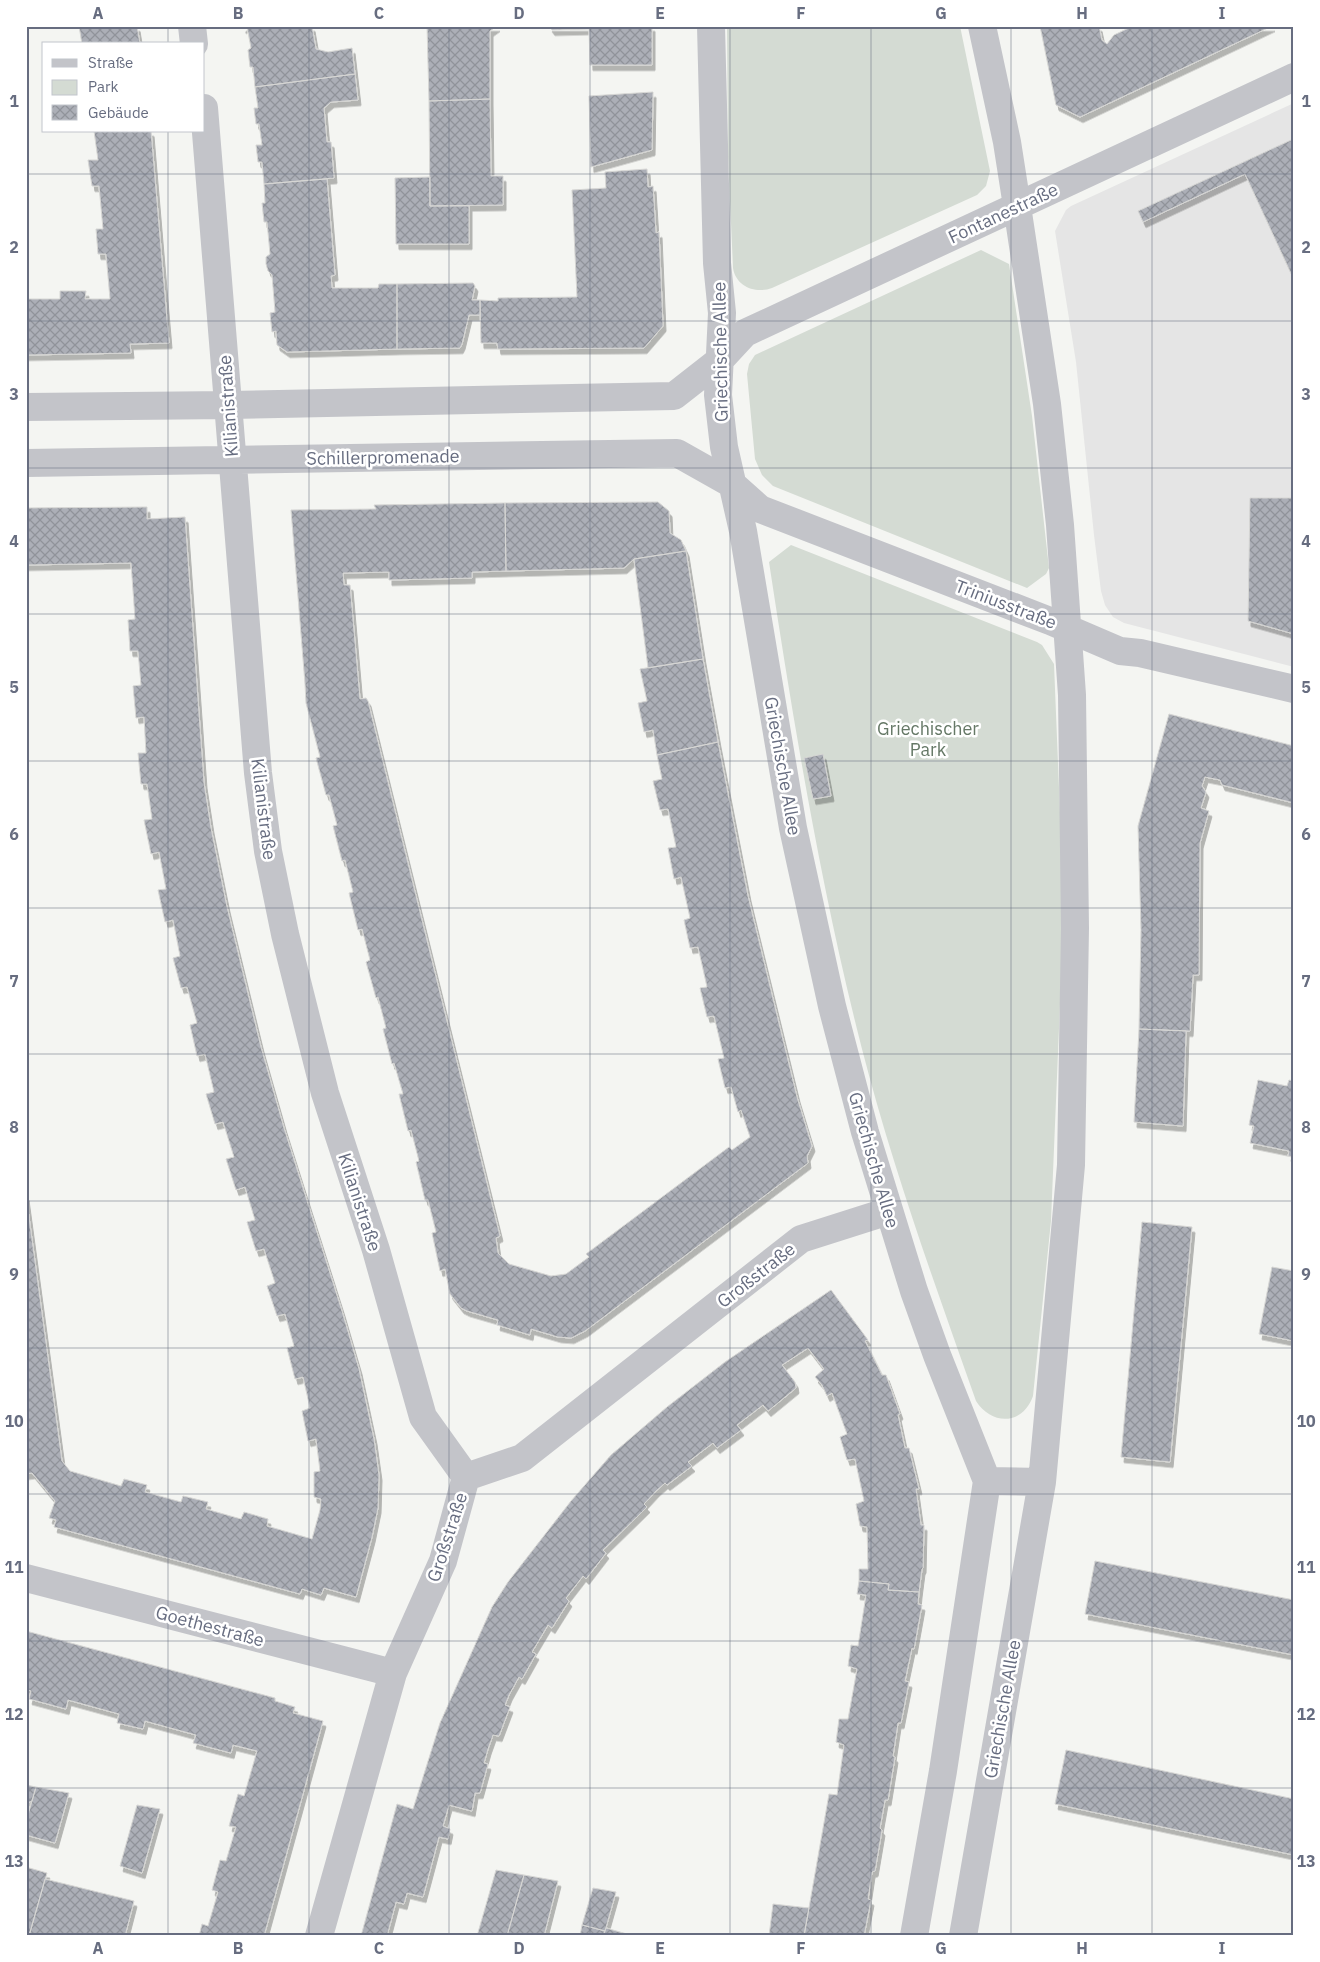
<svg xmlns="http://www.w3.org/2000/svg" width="1320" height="1962" viewBox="0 0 1320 1962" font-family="'IBM Plex Sans',sans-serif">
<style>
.built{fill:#e5e5e5}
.park{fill:#d4dbd3}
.building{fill:url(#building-cross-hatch);stroke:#d6d6d4;filter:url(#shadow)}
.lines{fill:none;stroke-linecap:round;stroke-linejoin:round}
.minor{stroke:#c3c4c9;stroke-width:28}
.grid{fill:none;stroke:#676d80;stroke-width:1;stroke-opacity:0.55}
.labels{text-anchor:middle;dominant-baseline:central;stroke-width:5;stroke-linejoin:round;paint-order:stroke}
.street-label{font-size:18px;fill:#676d80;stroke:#fff}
.park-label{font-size:18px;fill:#657866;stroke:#fff}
.neatline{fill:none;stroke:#676d80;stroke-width:2}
.grid-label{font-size:16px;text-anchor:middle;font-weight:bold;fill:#676d80}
</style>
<defs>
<pattern id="building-cross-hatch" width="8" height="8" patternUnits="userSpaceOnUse" patternTransform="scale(1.25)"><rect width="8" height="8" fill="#acafb7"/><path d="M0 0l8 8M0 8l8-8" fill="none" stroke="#90939a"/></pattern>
<filter id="shadow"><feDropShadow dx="3" dy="5.5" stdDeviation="0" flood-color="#0004"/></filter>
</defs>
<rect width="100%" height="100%" fill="#f4f5f2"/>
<!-- built -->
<path class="built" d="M1294,103V667L1124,623L1113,617L1105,605L1101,591L1094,535L1076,362L1055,231L1066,210L1071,206Z"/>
<!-- park -->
<path class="park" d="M727,26H960L990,171L986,186L977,195L772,288C756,294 736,287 733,268L728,156Z
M981,250L1009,264L1032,416L1049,568L1046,574L1027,588L773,486L762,475L755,459L747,374L749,364L755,355Z
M791,545L1037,642L1042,645L1054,664L1061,837L1062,956L1051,1221L1033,1396C1023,1425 992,1426 976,1401C935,1285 893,1169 862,1049C821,889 794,726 769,562Z"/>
<!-- building -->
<path class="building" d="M79,26H137L140,44H82Z
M243,26H312L316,49L328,52L352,48L355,74L255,87L253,67H250L248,50L251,48L247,27L243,28Z
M427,26H497L490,31V99L429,101Z
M549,26H652V65H590L589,29L552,30Z
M1040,26H1099L1102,40L1107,44L1114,35L1133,26H1272L1080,117L1056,105Z
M355,74L358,100L331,102L324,108L327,142H331L334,178L264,184L262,162H258L256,145H262L259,124H256L254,108H258L255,87Z
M653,92L652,150L591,167L589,96Z
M490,99L491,176H503V205L430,206L429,101Z
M94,131H151L169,343L130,344L131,353L26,355V299H60V291H86L85,299H110L106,254H98L96,229H103L99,186H92L88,160H98Z
M1291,140L1294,145V280L1245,174L1143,222L1138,211Z
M647,169L648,187L653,186L656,233L659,232L663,326L644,348L498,349L497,343H481L480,300L498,301V298L577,297L572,190L606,188L605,172Z
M430,177V206H469V244H396L395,178Z
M327,179L335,275L331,276L332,288H378L379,284H397V349L287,352L277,345L276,331L272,332L270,313L275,312L272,275L268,271L266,264V257L270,254L267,222H264L262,203H265L264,184Z
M473,283L475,286L472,300H480V315H469L462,344L460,348L397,349V284Z
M1250,498H1294V634L1248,621Z
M658,502L669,511L670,533L681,540L686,551L634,559L624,568L506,571L505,503Z
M505,503L506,571L472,572V578L389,580V572L343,573L344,585H350L360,699L366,698L368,701L500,1236L496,1238L498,1253L509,1264L551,1276L566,1274L589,1257L586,1254L729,1147L732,1150L750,1137L741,1110L738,1112L731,1087L725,1088L718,1059L724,1058L714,1016L707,1017L700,988L707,987L698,947L690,948L684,920L690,918L681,877L674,879L668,848L676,847L668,809L660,810L653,781L662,779L657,755L718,742L748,896L797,1097L812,1146L807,1156L808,1163L585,1331L571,1338L558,1337L531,1329L530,1335L497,1325L498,1320L467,1311L461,1308L450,1294L445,1269L440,1271L432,1233L436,1232L428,1200H425L416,1162L419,1161L411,1130L408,1131L399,1094H403L394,1063L392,1064L383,1029L386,1028L378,997L376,998L366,962L370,960L362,929L358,930L349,893L353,892L345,860L342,861L333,826L337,825L329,795H326L316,758L320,757L306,703L305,684L291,510L376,509L374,505Z
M147,507V519L185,517L204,783L211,828L227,907L261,1047L284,1128L342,1311L359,1369L374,1439L379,1475L378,1508L372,1537L356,1597L324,1588L321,1595L302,1589L300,1594L54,1527L56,1520L49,1518L55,1501L32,1473L26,1474V1195L62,1461L70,1471L121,1486L124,1479L147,1485L145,1492L181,1502L183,1496L208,1502L206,1509L241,1519L244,1512L268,1519L267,1526L312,1539L320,1510L321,1499L314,1497V1472L320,1471L316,1439L308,1441L302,1411L310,1408L303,1377L295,1379L287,1348L294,1346L285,1314L277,1316L267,1286L275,1283L264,1249L256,1251L247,1222L255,1220L245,1187L236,1190L226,1159L234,1157L223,1122L215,1124L206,1094L214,1092L205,1054L197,1056L190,1025L197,1023L187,987L181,988L173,958L180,956L173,920L165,922L158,890L166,889L159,852L151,854L144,820L152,819L147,784H141L138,753H146L144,717L136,718L133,686L141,685L138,651H130L128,620L135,619L131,563L26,565V508Z
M686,551L703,659L648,668L634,559Z
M703,659L718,742L657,755L653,730L644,732L638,703L647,701L640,669Z
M1169,714L1294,746V803L1222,785L1220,780L1205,777L1202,786L1206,792L1201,808L1209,811L1200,843L1199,975H1193L1190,1031L1139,1029L1141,930L1138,826Z
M823,754L831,796L813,799L804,758Z
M1139,1029L1186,1031L1183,1126L1134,1122Z
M1258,1080L1287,1086L1289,1080L1294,1081V1157L1288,1156L1289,1151L1250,1143L1254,1126L1249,1125Z
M1142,1222L1192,1227L1170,1462L1121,1457Z
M1272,1267L1294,1271V1341L1259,1334Z
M831,1290L868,1340L865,1341L882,1375H886L900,1414L898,1415L905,1448H909L919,1489H916L921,1525H924L923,1568L922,1569L919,1592L888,1590L889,1584L859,1581V1569H868L867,1527L860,1526L856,1504L864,1501L855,1459L847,1460L840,1437L847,1434L832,1393L827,1396L822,1385L815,1377L824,1369L808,1348L782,1365L795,1382L796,1388L768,1411L763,1405L737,1425L741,1430L717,1448L713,1443L688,1462L692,1466L667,1485L665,1483L656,1491L644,1504L647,1507L603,1550L606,1553L586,1579L583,1576L566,1598L569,1601L552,1628L548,1625L532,1652L536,1654L522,1679L519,1677L509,1695L505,1705L510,1707L499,1736L493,1735L488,1749L484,1763L488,1764L480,1793H475L472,1811L449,1805L443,1826L450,1829L448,1839L439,1837L423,1897L407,1893L404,1904L396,1902L387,1936H361L397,1804L413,1809L440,1723L492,1607L508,1582L571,1501L611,1455L667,1407L725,1362Z
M1095,1561L1294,1600V1655L1085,1614Z
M859,1581L889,1584L888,1590L919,1592L918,1604L922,1605L914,1649L912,1648L905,1681L909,1682L901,1723H898L893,1756L895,1757L888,1800H885L880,1828L882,1830L875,1871L872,1872L868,1899L871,1900L864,1936H804L829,1794L837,1795L844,1745L836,1742L839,1719H848L857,1669L848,1666L851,1645L858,1646L866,1595L857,1594Z
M26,1631L275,1698V1701L295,1707L293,1713L323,1721L264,1936H199L202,1924L208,1926L218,1892L212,1890L220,1860L226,1861L236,1827L229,1826L238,1794L244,1796L257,1751L233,1745L231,1753L193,1743L196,1735L145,1721L143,1729L117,1723L119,1714L68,1700L66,1709L29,1699L31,1691L26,1689Z
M1066,1750L1294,1799V1855L1055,1804Z
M26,1785L36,1787L32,1801L27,1803Z
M36,1787L69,1793L55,1843L26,1835V1822Z
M137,1805L160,1809L142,1873L120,1866Z
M26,1867L47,1873L29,1936L26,1935Z
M496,1870L524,1875L507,1936H477Z
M524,1875L558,1881L544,1936H507Z
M45,1879L134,1901L125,1936H29Z
M593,1888L616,1892L605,1931L582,1925Z
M773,1904L809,1908L804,1936H769Z
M582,1925L605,1931L603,1936H580Z
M606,1928L634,1936H603Z"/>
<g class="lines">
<!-- minor -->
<path class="minor" d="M192,26L194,44
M711,26L717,263L722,313L718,395L724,447L743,531L793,828L832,1006L865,1132L914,1291L937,1355L987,1481L943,1771L914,1936
M204,108L258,773L268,851L285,934L325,1093L376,1250L423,1417L466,1477
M26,407L229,405L674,396L720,360L745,333L1294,77
M26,463L677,453L732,484L760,509L1050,621L1120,651L1140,653L1294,689
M466,1477L522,1458L801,1239L889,1211
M987,1481L1042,1482
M26,1578L393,1673
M319,1936L393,1673L443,1561L466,1477
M963,1936L1042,1482L1071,1165L1075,928L1072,695L1060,525L1047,404L1017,206L1007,142L982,26"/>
</g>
<!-- grid -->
<path class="grid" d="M168,26V44M309,26V1936M449,26V1936M590,26V1936M730,26V1936M871,26V1936M1011,26V1936M1152,26V1936M168,131V1936M26,174H1294M26,321H1294M26,468H1294M26,614H1294M26,761H1294M26,908H1294M26,1054H1294M26,1201H1294M26,1348H1294M26,1494H1294M26,1641H1294M26,1788H1294"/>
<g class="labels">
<!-- street labels -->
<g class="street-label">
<text transform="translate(1003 213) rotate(-25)">Fontanestraße</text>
<text transform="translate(720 352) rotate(-91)">Griechische Allee</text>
<text transform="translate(228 406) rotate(-94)">Kilianistraße</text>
<text transform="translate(383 457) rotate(-1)">Schillerpromenade</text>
<text transform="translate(1006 604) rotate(21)">Triniusstraße</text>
<text transform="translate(783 766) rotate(80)">Griechische Allee</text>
<text transform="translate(264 809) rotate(83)">Kilianistraße</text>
<text transform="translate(874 1160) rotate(74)">Griechische Allee</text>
<text transform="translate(360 1202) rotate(72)">Kilianistraße</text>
<text transform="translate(756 1275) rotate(-38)">Großstraße</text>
<text transform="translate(447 1537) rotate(-72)">Großstraße</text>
<text transform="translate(210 1626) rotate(15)">Goethestraße</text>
<text transform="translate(1002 1709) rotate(-80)">Griechische Allee</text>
</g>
<!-- park labels -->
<g class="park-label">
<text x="928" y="728">Griechischer<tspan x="928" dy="21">Park</tspan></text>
</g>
</g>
<!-- border -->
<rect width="1320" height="1962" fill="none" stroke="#ffffff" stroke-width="55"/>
<!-- legend -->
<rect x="42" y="42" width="162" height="90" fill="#ffffff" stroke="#c2c5cc"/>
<rect x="52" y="59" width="25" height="8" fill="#c3c4c9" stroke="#c2c5cc"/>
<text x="88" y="68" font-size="15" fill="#676d80">Straße</text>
<rect x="52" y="80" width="25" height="15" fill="#d4dbd3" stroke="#c2c5cc"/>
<text x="88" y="92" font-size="15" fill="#676d80">Park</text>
<rect x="52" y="105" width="25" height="15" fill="url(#building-cross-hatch)" stroke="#c2c5cc"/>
<text x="88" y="118" font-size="15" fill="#676d80">Gebäude</text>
<rect x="28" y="28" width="1264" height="1906" class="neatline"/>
<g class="grid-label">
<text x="98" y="19">A</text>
<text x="238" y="19">B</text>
<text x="379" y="19">C</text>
<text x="519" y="19">D</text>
<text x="660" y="19">E</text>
<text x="801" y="19">F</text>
<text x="941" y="19">G</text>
<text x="1082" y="19">H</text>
<text x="1222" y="19">I</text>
<text x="14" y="107">1</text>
<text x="1306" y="107">1</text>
<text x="14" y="253">2</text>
<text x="1306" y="253">2</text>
<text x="14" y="400">3</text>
<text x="1306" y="400">3</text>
<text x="14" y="547">4</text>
<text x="1306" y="547">4</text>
<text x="14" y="693">5</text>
<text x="1306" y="693">5</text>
<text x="14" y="840">6</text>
<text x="1306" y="840">6</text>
<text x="14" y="987">7</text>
<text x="1306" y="987">7</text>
<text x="14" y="1133">8</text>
<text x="1306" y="1133">8</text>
<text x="14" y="1280">9</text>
<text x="1306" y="1280">9</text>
<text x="14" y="1427">10</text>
<text x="1306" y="1427">10</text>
<text x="14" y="1573">11</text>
<text x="1306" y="1573">11</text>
<text x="14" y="1720">12</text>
<text x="1306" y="1720">12</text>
<text x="14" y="1867">13</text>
<text x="1306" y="1867">13</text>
<text x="98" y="1954">A</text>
<text x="238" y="1954">B</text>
<text x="379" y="1954">C</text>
<text x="519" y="1954">D</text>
<text x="660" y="1954">E</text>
<text x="801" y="1954">F</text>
<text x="941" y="1954">G</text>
<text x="1082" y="1954">H</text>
<text x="1222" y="1954">I</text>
</g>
</svg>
